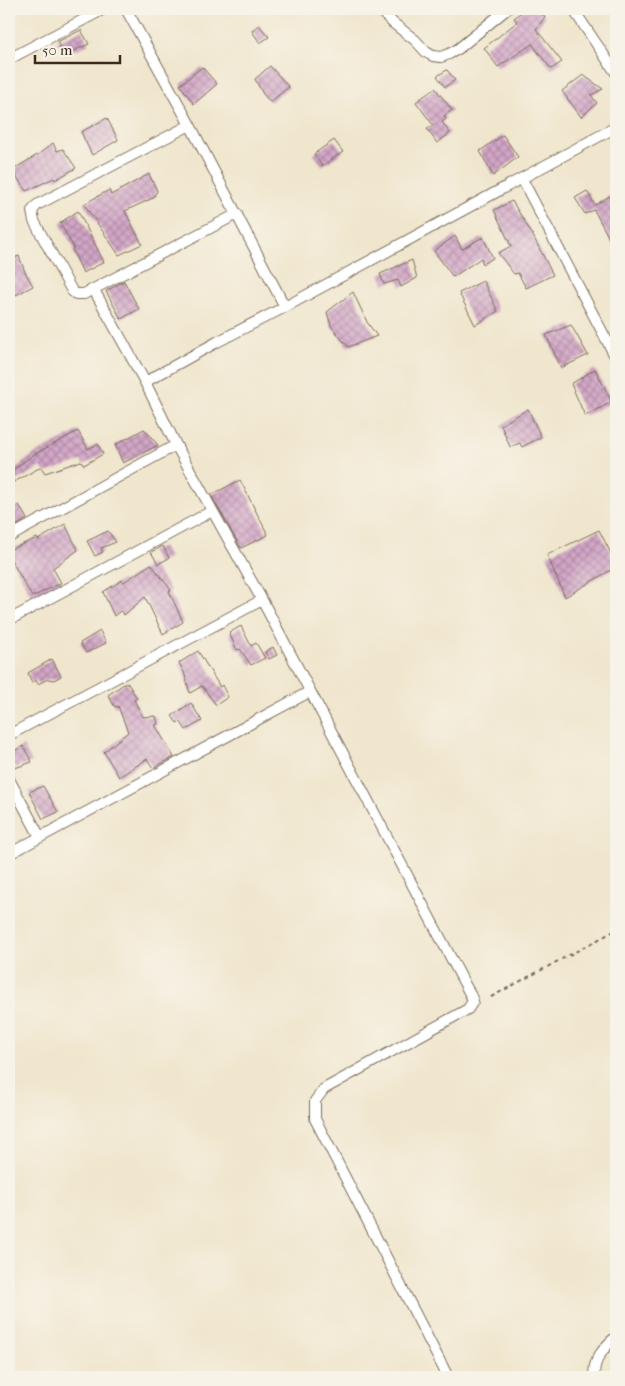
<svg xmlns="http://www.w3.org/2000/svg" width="625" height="1386" viewBox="0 0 625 1386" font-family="'IM FELL French Canon',serif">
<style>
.building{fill:url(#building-cross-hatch)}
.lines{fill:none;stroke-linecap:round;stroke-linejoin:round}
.street-casing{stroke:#7a6c5b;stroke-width:12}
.path{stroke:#7a6c5b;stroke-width:2;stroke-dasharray:4 4;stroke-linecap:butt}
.street{stroke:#fff;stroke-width:10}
</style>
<defs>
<pattern id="building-cross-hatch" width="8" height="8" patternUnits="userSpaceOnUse" patternTransform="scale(1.25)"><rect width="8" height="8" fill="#d2a6c7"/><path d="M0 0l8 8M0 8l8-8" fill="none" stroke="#ac87a1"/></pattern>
</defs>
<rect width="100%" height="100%" fill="#f7f3e8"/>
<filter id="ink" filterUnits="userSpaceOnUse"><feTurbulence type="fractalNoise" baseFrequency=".02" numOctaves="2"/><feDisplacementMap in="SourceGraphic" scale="10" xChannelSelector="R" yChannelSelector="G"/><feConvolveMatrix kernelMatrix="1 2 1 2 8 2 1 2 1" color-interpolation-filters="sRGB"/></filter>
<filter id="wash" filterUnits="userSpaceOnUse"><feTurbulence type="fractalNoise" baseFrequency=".0096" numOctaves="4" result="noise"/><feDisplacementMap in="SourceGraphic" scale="20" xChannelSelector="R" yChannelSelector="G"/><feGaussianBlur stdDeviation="1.12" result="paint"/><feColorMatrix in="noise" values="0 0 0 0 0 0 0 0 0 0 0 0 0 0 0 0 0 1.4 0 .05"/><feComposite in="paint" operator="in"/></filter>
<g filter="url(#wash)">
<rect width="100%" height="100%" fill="#f0e6cd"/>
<g id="blocks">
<!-- building -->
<path class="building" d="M525,9H539L545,17L536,29L562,62L551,69L532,44L498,67L484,48L517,22L514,18Z
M259,25L269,37L260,43L252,31Z
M81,30L89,44L65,55L57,42Z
M270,66L289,87L270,102L263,94L255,79Z
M202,67L217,84L194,104L180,85Z
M447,70L455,80L445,87L437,76Z
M583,75L603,89L591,95L597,103L581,117L562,91Z
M435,88L452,110L444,116L446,119L442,122L450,133L437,143L427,129L433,125L416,102Z
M107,118L118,140L92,155L81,132Z
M503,135L518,157L493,176L480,151Z
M334,140L343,152L322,166L314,154Z
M53,143L57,151L63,149L76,168L55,180L54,178L26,191L12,170L39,154Z
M149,174L157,191L153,198L125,211L142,244L119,255L84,204L109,190L111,195Z
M587,191L595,205L616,192V251L594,210L585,214L575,198Z
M512,201L531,232L553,275L526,288L518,273L514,274L498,253L511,246L494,210Z
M78,211L104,262L83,273L72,249L74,248L60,223Z
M455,236L462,249L483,237L493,258L483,264L481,258L453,277L434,251Z
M19,256L25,272L33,286L16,295L9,283V260Z
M412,260L417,278L401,287L398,280L384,284L380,274Z
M124,281L139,309L121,319L106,291Z
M483,281L498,311L475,325L459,293Z
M353,292L367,322L377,336L348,347L331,326L327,312Z
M571,325L588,355L561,368L546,335Z
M595,369L612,402L585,416L571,384Z
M528,409L541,437L522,447L520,443L510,447L501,425Z
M144,429L158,445L123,463L115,445Z
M78,431L88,449L98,444L103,454L84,465L81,461L45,473L41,467L14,482L10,472L33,455Z
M240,480L268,535L241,548L211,495Z
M19,505L27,519L16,526L9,512Z
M65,524L78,550L53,568L61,583L32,597L9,556V550L37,538L38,540Z
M599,530L616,563V567L565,597L547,555Z
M108,531L116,542L101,548L103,552L95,556L87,541Z
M163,546L169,558L158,564L151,552Z
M151,564L171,590L169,591L183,622L163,634L145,597L124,615L120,611L114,616L103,592L122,580L124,582Z
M241,626L251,646L256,643L265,658L251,665L240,649L237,650L229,633Z
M100,631L106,643L86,653L80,643Z
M273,647L277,655L269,659L265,652Z
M198,651L220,687L222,685L228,697L216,705L202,686L190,693L184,672L179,663Z
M52,659L61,676L54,680L48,679L38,684L36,680L32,683L28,673Z
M127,682L137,698L134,700L143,717L156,716L158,724L155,725L174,757L153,768L147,759L119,777L104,752L128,732L118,706L115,707L108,695Z
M191,703L202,721L186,730L180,721L177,723L172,716Z
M23,746L32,762L15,768L13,763L9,765V754Z
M43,786L58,812L43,819L29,792Z"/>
</g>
</g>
<g filter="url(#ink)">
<use href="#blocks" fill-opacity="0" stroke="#7a6c5b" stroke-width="1"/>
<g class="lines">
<!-- street casing -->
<g class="street-casing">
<path id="street" d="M126,9L190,125L285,307
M379,9L393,23L415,40L426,52L433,56L441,57L449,54L458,49L507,9
M573,9L616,73
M9,59L104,9
M190,125L37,205L32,211L34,221L72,291L76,294H84L237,214
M522,179L616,358
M94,290L145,382L176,445L262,600L470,994L473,1001L468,1009L324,1089L315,1101V1119L448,1377
M145,382L217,342L285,307L616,127
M9,537L176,445
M9,620L212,511
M9,735L262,600
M9,779L40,837
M9,854L309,692
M595,1377C591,1362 605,1346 616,1337"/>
</g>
<!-- path -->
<path class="path" d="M491,997L616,930"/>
<!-- street -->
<use href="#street" class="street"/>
</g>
</g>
<!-- margin -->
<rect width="625" height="1386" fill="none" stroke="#f7f3e8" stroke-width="30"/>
<!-- scale -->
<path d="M35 55v8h85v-8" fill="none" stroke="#3b2a1e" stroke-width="2.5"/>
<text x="42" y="55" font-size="15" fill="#3b2a1e" stroke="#f7f3e8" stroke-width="4" paint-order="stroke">50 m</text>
</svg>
